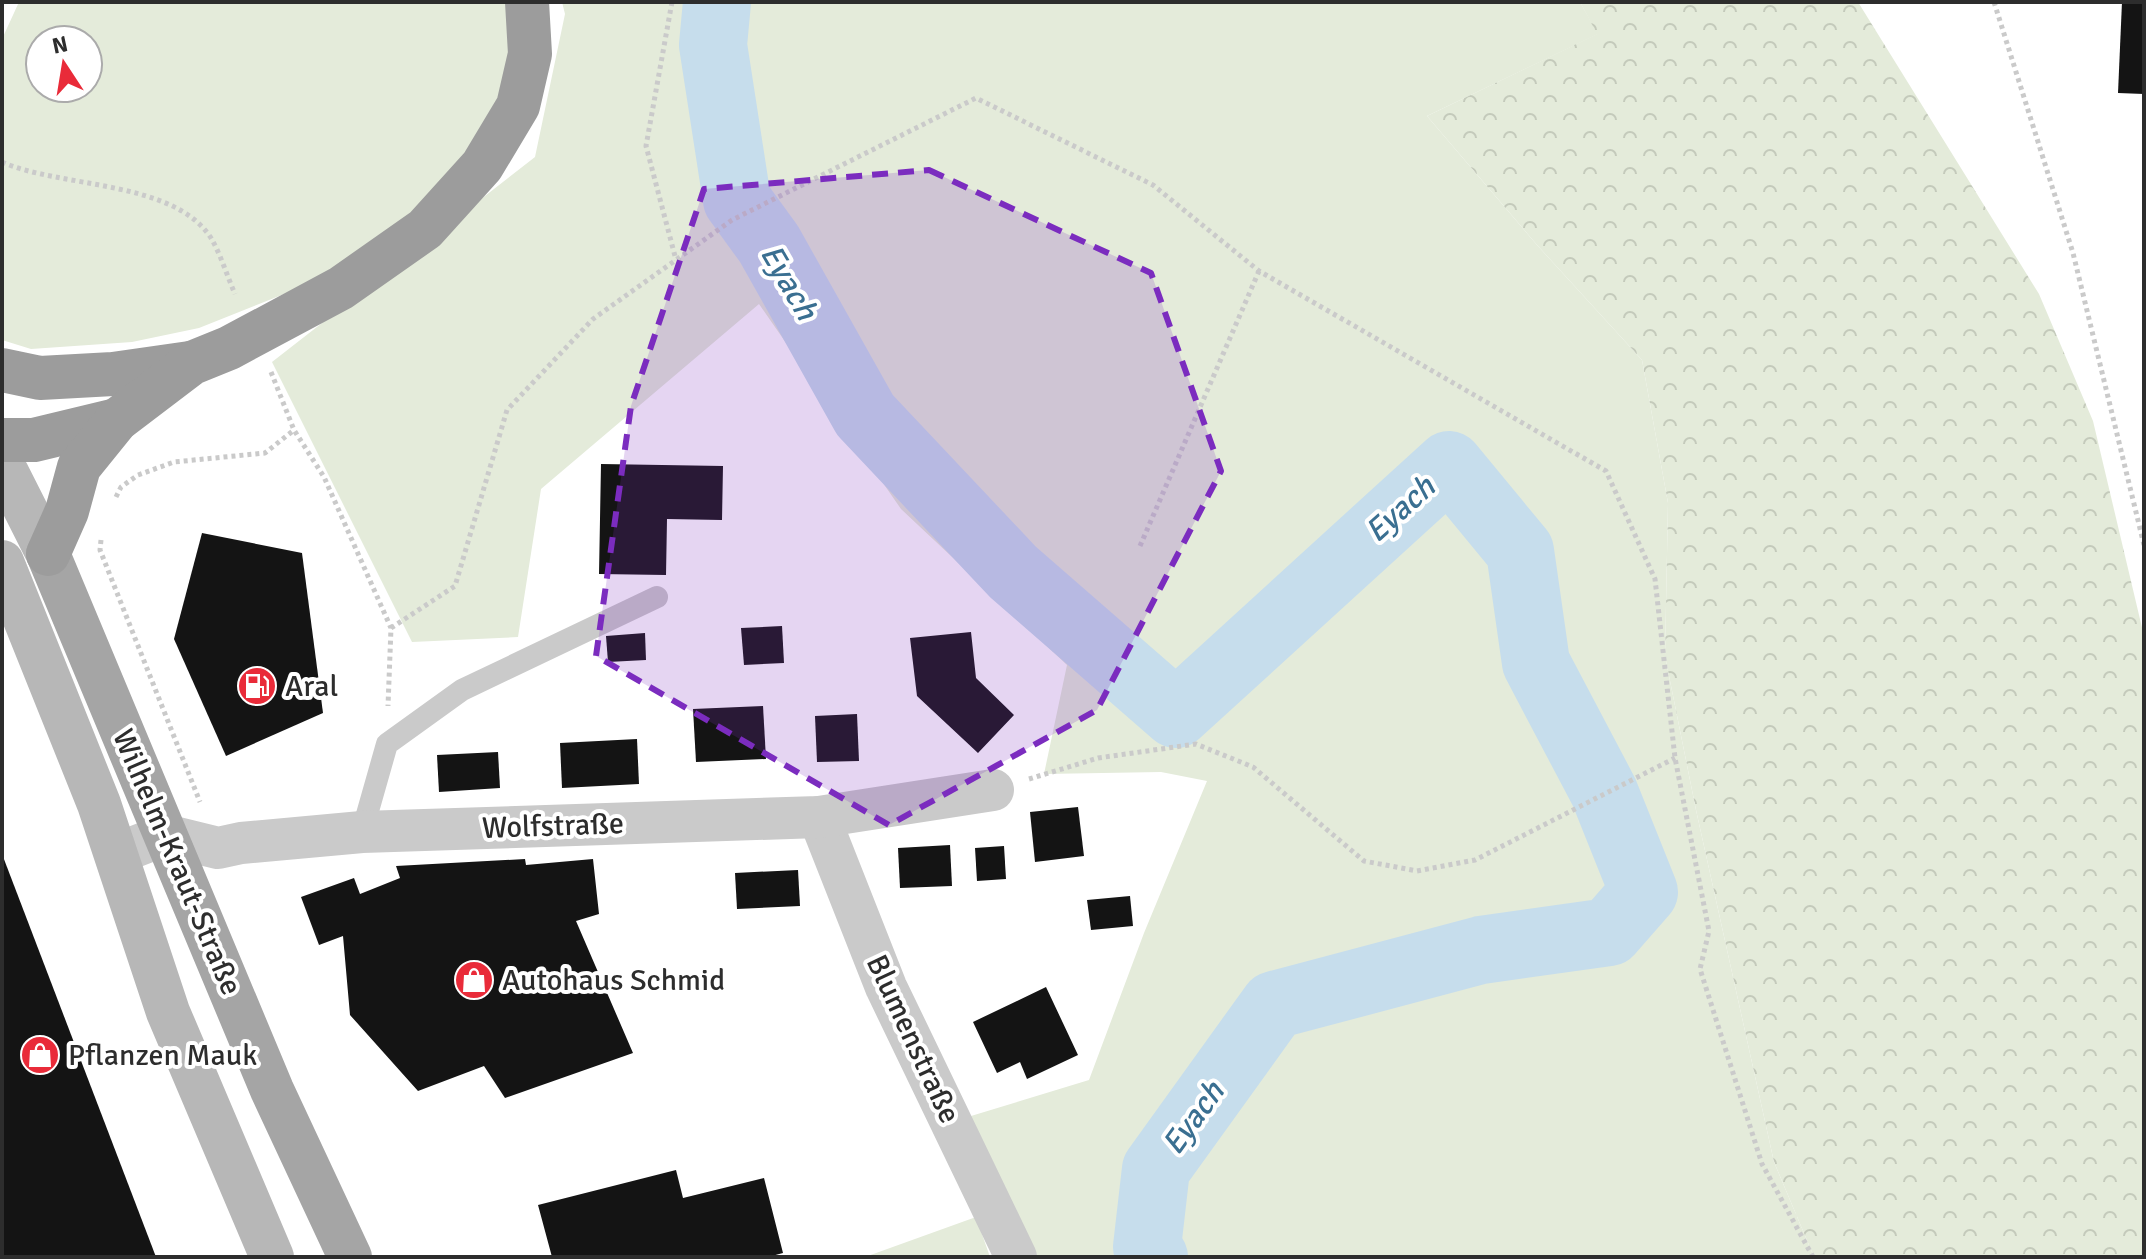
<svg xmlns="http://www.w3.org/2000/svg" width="2146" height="1259" font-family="Signika,sans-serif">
  <defs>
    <pattern id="forest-crowns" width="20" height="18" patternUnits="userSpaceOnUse" patternTransform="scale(2)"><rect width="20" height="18" fill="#e4ebda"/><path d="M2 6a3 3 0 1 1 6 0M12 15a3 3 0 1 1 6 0" fill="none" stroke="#c4cabb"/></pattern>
  </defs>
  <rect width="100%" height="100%" fill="#fff"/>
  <g fill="#e4ebda" fill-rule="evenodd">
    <path d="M19 2H510L513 53 499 101 466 156 412 219 332 275 199 328 132 342 31 349 2 340V39ZM40 40H88V88H40Z"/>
    <path d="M562 2H1580L1598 34 1427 116 1537 245 1642 360 1668 503 1665 656 1696 810 1774 1162 1814 1257H1014L971 1116 1089 1080 1144 933 1207 781 1161 772 1044 774 1067 665 901 509 759 304 541 489 518 637 412 642 272 362 535 157 565 14Z"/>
    <path d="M976 1217 990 1257H865Z"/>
  </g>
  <path fill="url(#forest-crowns)" d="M1580 2H1858L2039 294 2093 421 2144 636V1257H1814L1774 1162 1696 810 1665 656 1668 503 1642 360 1537 245 1427 116 1597 34Z"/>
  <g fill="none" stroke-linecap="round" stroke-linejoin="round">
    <path stroke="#c6ddec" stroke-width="68" d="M717 2 713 45 737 200 769 244 865 415 1013 572 1176 714 1449 465 1520 551 1536 663 1604 792 1644 892 1609 932 1481 950 1274 1005 1156 1169 1147 1247 1154 1257"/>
  </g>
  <g fill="#141414">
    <path d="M2122 2H2144V94L2118 93Z"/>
    <path d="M601 464 723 466 722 520 667 519 666 575 599 574Z"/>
    <path d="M202 533 302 553 323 713 226 756 174 639Z"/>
    <path d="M782 626 784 663 744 665 741 628Z"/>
    <path d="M971 632 976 678 1014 715 978 753 917 696 910 638Z"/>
    <path d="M645 633 646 660 608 662 606 636Z"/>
    <path d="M763 706 766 759 696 762 693 709Z"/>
    <path d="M857 714 859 761 817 762 815 716Z"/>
    <path d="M637 739 639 784 562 788 560 743Z"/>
    <path d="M498 752 500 788 439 792 437 755Z"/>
    <path d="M1078 807 1084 856 1035 862 1030 812Z"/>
    <path d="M950 845 952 886 900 888 898 848Z"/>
    <path d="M1004 846 1006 879 977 881 975 848Z"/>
    <path d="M2 854 156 1257H2Z"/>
    <path d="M525 859 526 865 593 859 599 914 576 921 633 1053 505 1098 484 1066 418 1091 350 1015 343 936 319 945 301 897 354 878 360 894 400 878 396 866Z"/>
    <path d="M798 870 800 906 737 909 735 873Z"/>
    <path d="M1130 896 1133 926 1091 930 1087 900Z"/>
    <path d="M1046 987 1078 1055 1027 1079 1020 1062 997 1073 973 1022Z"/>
    <path d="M676 1170 683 1198 764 1178 783 1253 768 1257H552L538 1205Z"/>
  </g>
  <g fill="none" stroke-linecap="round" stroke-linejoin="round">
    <g stroke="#cacaca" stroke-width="5" stroke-dasharray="4 4" stroke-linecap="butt">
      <path d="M672 2 646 146 676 260"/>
      <path d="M1994 2 2073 253 2144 545"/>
      <path d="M2 162C60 188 174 180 211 238 221 255 227 276 235 294"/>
      <path d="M271 372 294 430 324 477 391 628 388 706"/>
      <path d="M116 497 121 487 138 475 174 462 265 453 294 430"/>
      <path d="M101 540 100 550 200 802"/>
      <path d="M1140 546 1259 271"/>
      <path d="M391 628 455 586 507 410 593 319 732 220 976 98 1153 185 1259 271 1606 471 1655 579 1675 758 1709 931 1700 969 1762 1164 1813 1257"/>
      <path d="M1029 779 1098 758 1196 744 1253 767 1364 861 1417 871 1475 860 1675 758"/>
    </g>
    <path stroke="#cacaca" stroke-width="22" d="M362 832 387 744 462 690 657 597"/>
    <g stroke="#cacaca" stroke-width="42">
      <path d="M819 817 886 987 1016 1257"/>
      <path d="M116 854 165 835 218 848 241 843 362 832 819 817 993 790"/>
    </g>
    <g stroke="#b7b7b7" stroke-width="44">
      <path d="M2 468 7 473 48 554"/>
      <path d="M2 562 99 804 168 1012 272 1257"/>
    </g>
    <path stroke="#a5a5a5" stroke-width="44" d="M48 554 272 1090 350 1257"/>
    <g stroke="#9c9c9c" stroke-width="44">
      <path d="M2 370 40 378 113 374 190 363"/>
      <path d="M2 440H34L117 420"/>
      <path d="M48 554 67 511 79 467 117 420 192 363 229 348 341 288 425 229 482 166 518 106 530 54 527 2"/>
    </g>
  </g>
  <path fill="#7b2cbf" fill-opacity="0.2" stroke="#7b2cbf" stroke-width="6" stroke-dasharray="16 10" stroke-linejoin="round" d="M929 170 1151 273 1221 471 1097 710 889 825 596 656 631 406 704 189Z"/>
  <defs>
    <symbol id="fuel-disc" viewBox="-11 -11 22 22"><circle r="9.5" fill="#e92b39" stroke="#fff"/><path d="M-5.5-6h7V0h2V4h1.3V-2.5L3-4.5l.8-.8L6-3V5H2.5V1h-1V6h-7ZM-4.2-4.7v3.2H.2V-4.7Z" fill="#fff"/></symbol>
    <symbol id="shop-disc" viewBox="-11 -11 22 22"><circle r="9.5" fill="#e92b39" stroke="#fff"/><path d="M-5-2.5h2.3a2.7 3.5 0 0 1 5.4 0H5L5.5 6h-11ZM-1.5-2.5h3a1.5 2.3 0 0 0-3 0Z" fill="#fff"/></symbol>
  </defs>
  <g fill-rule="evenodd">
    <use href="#fuel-disc" x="235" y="664" width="44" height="44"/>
    <use href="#shop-disc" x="452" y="958" width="44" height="44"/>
    <use href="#shop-disc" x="18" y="1033" width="44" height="44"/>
  </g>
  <g text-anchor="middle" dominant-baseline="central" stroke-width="8" stroke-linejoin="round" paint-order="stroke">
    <g font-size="30" fill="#2d2d2d" stroke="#fff" text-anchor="start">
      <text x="285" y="686">Aral</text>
      <text x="502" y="980">Autohaus Schmid</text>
      <text x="68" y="1055">Pflanzen Mauk</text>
    </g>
    <g font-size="30" fill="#2d2d2d" stroke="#fff">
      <text transform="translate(553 826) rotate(-2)">Wolfstraße</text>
      <text transform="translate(177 862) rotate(67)">Wilhelm-Kraut-Straße</text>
      <text transform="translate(913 1039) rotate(65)">Blumenstraße</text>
    </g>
    <g font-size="32" font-style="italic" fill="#3a6f91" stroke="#fff">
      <text transform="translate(789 282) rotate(60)">Eyach</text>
      <text transform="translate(1400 509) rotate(-42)">Eyach</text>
      <text transform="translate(1193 1118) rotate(-54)">Eyach</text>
    </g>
  </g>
  <rect width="2146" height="1259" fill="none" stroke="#2d2d2d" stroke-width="8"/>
  <g transform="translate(64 64) rotate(348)"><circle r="38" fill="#ffffff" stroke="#ababab" stroke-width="2"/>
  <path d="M0-6L14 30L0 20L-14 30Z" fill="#e92b39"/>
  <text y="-12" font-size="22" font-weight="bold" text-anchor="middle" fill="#2d2d2d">N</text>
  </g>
</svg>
